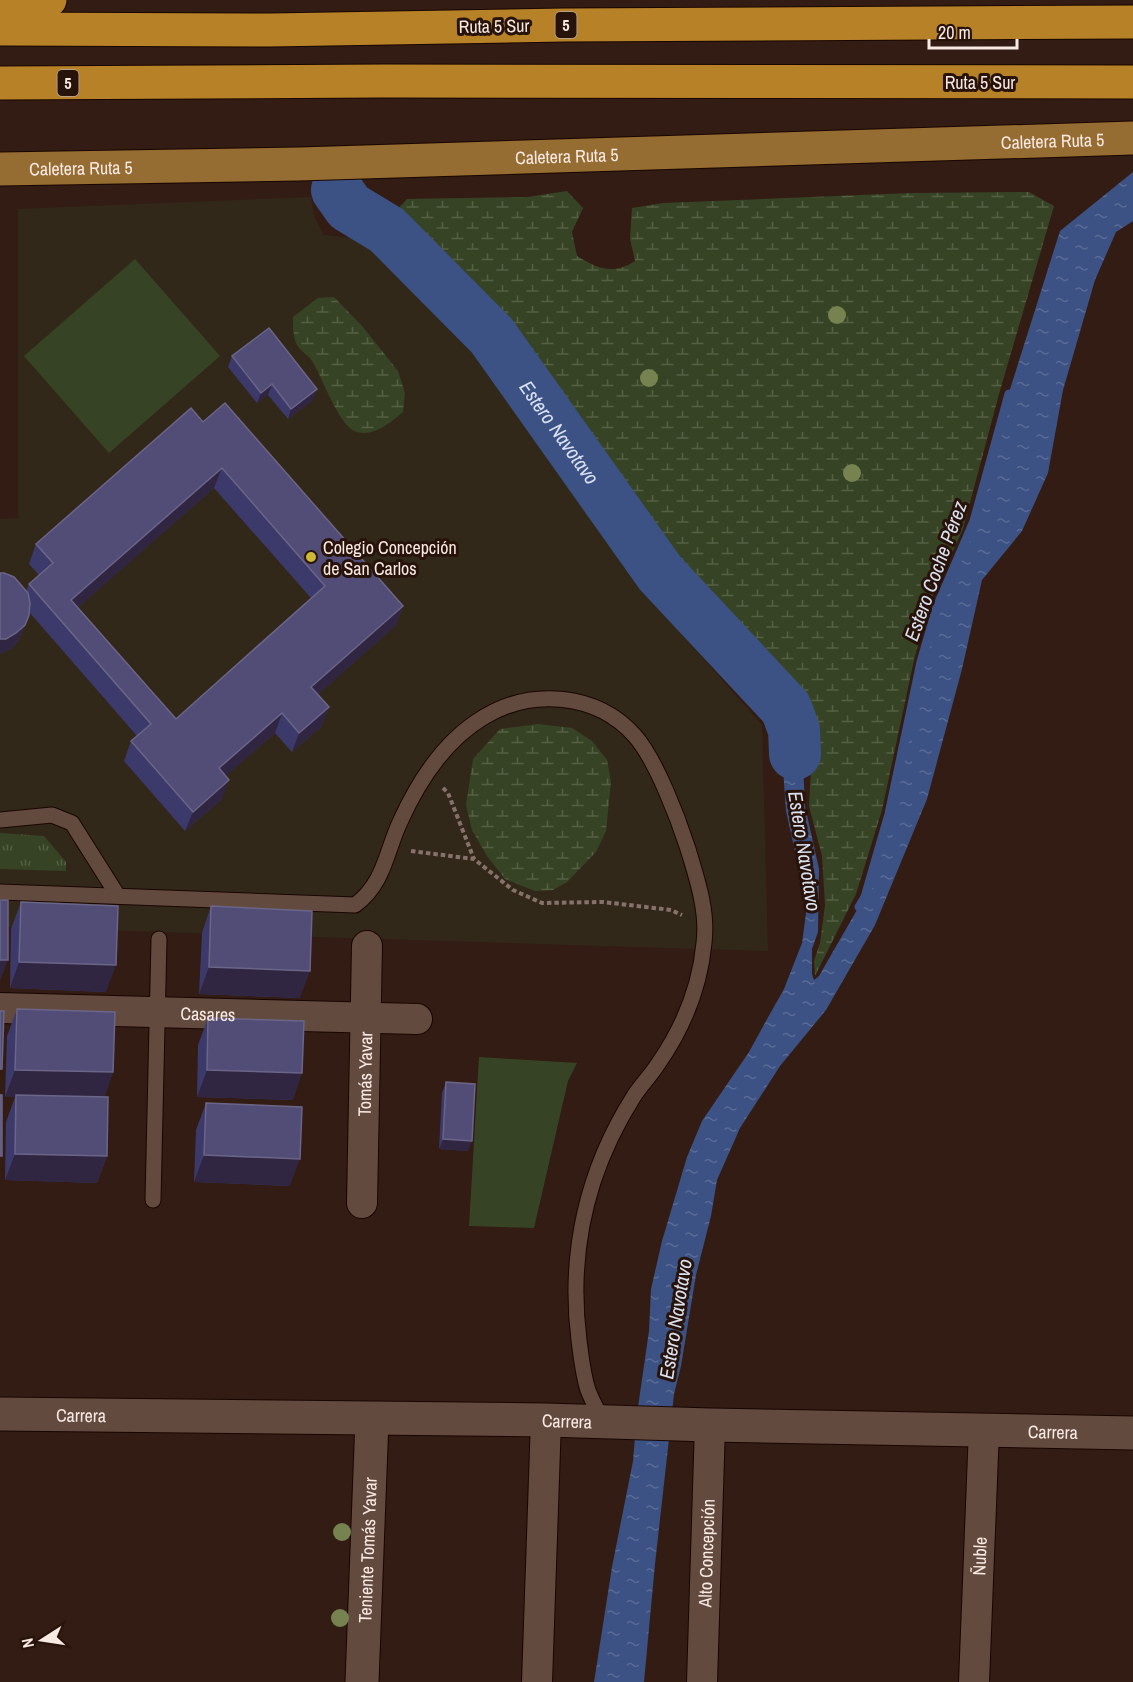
<svg xmlns="http://www.w3.org/2000/svg" width="1133" height="1682" font-family="'Archivo Narrow',sans-serif">
  <defs>
    <pattern id="grass-tufts" width="24" height="20" patternUnits="userSpaceOnUse" patternTransform="scale(1.5)"><rect width="24" height="20" fill="#364425"/><path d="M3 7l-1-3M5 7V3M7 7l1-3M15 17l-1-3M17 17v-4M19 17l1-3" fill="none" stroke="#545f44"/></pattern>
    <pattern id="wetland-marsh" width="20" height="14" patternUnits="userSpaceOnUse" patternTransform="scale(1.5)"><rect width="20" height="14" fill="#364425"/><path d="M1 5h8M5 5V1M11 12h8M15 12V8" fill="none" stroke="#545f44"/></pattern>
    <pattern id="water-ripples" width="26" height="14" patternUnits="userSpaceOnUse" patternTransform="scale(1.5)"><rect width="26" height="14" fill="#3c5285"/><path d="M2 4q2-2 4 0t4 0M15 11q2-2 4 0t4 0" fill="none" stroke="#596b96"/></pattern>
  </defs>
  <rect width="100%" height="100%" fill="#331c13"/>
  <path fill="#322819" d="M311 197 314 216 324 235 364 239 481 353 648 596 762 725 768 951 0 927V519L18 518V209Z"/>
  <path fill="url(#grass-tufts)" d="M0 833 44 836 66 862V871L0 869Z"/>
  <g fill="url(#wetland-marsh)">
    <path d="M567 191 583 208 572 232 577 256C598 269 613 275 635 261L630 239 632 208 663 203 910 193 1029 192 1054 206 999 394 963 529 929 603 914 660 882 810 856 894 815 976 814 961 820 943 825 905 822 856 809 806 812 751 811 716 795 687 672 555 508 320 396 211 407 199 527 197Z"/>
    <path d="M334 297 362 326 398 371 405 393 403 412C391 422 374 437 357 432 338 427 322 374 310 358 306 354 300 350 297 345 293 337 293 326 293 317L318 298Z"/>
    <path d="M538 724 572 728 592 741 607 760 611 782 606 831 596 852 567 882 553 890 535 891 505 879 487 856 472 830 466 805 473 759 500 729Z"/>
  </g>
  <g fill="#364425">
    <path d="M135 259 220 356 109 453 24 356Z"/>
    <path d="M479 1057 577 1063 568 1081 534 1228 469 1226Z"/>
  </g>
  <path fill="url(#water-ripples)" d="M1133 172V221L1116 232 1095 280 1063 390 1048 473 1022 531 982 580 962 669 927 799 875 925 826 1010 780 1066 740 1128 717 1180 711 1216 696 1275 681 1366 674 1394 655 1564 644 1682H594L612 1567 633 1461 637 1414 649 1331 651 1289 662 1241 687 1157 702 1121 749 1052 766 1021 784 989 802 943 807 906 786 811 781 740 771 715 757 700 769 690 787 699 798 723 802 743 805 806 819 869 818 932 812 949V974L814 980 819 976 865 896 889 814 921 661 937 607 974 521 992 462 1006 402 1060 231Z"/>
  <g fill="none" stroke-linecap="round" stroke-linejoin="round">
    <path stroke="#3c5285" stroke-width="9" d="M859 907 865 897 889 814 921 662 937 607 974 521 1009 394"/>
    <path stroke="#3c5285" stroke-width="52" id="s1" d="M337 190 349 207 387 230 492 336 660 573 786 708 794 730 795 754"/>
    <defs>
      <g id="service">
        <path d="M0 820 52 815 72 823 118 896"/>
        <path d="M0 892 355 905C384 884 386 852 400 822 418 782 445 740 484 717 532 688 597 693 635 736 656 760 678 818 688 849 697 879 708 911 704 943 700 986 683 1028 658 1064 651 1075 641 1085 634 1096 587 1170 568 1253 579 1340 581 1356 583 1375 588 1390 592 1401 598 1411 603 1421"/>
        <path d="M153 1200 159 939"/>
      </g>
      <g id="minor">
        <path id="s2" d="M0 1008 417 1019"/>
        <path id="s3" d="M362 1203 367 946"/>
        <path d="M537 1682 546 1420"/>
        <path id="s4" d="M702 1682 710 1425"/>
        <path id="s5" d="M974 1682 984 1429"/>
      </g>
      <g id="tertiary">
        <path id="s6" d="M0 1414 546 1420 710 1425 1133 1433"/>
        <path id="s7" d="M362 1682 372 1419"/>
      </g>
      <g id="primary">
        <path id="s8" d="M0 169 299 164 1133 138"/>
      </g>
      <g id="motorway">
        <path d="M0 9 50 0"/>
        <path d="M0 29 270 30 564 25 1133 22"/>
        <path d="M0 83 383 81 1133 82"/>
      </g>
    </defs>
    <use href="#service" stroke="#190601" stroke-width="17"/>
    <use href="#minor" stroke="#190601" stroke-width="32"/>
    <use href="#tertiary" stroke="#190601" stroke-width="35"/>
    <use href="#primary" stroke="#190601" stroke-width="35"/>
    <use href="#motorway" stroke="#190601" stroke-width="35"/>
    <g stroke="#86726b" stroke-width="4" stroke-dasharray="4.5 3" stroke-linecap="butt">
      <path d="M443 788 448 793 474 859"/>
      <path d="M411 851 474 859 513 890 542 903 603 902 671 910 682 915"/>
    </g>
    <use href="#service" stroke="#634a3f" stroke-width="15"/>
    <use href="#minor" stroke="#634a3f" stroke-width="30"/>
    <use href="#tertiary" stroke="#634a3f" stroke-width="33"/>
    <use href="#primary" stroke="#956c31" stroke-width="33"/>
    <use href="#motorway" stroke="#b78227" stroke-width="33"/>
  </g>
  <g fill="#768250">
    <circle cx="837" cy="315" r="9"/>
    <circle cx="649" cy="378" r="9"/>
    <circle cx="852" cy="473" r="9"/>
    <circle cx="342" cy="1532" r="9"/>
    <circle cx="340" cy="1618" r="9"/>
  </g>
  <g fill="#3c3a6a" fill-rule="evenodd">
    <path d="M232 356 313 400 288 419 268 395 257 403 228 367Z"/>
    <path d="M203 422 403 606 396 625 317 695 329 707 321 727 292 752 275 733 225 776 222 799 185 831 124 761 131 741 137 736 30 613 19 640 11 649 0 654V573L26 591 29 584 39 575 29 564 36 544ZM214 488 311 598 176 719 78 607Z"/>
    <path d="M21 902 106 992 10 988 11 929Z"/>
    <path d="M211 906 300 998 199 994 202 933Z"/>
    <path d="M17 1009 113 1072 104 1097 107 1156 97 1183 5 1180 6 1122 15 1097H5L7 1036Z"/>
    <path d="M208 1018 293 1100 197 1097 198 1045Z"/>
    <path d="M446 1082 468 1151 439 1149 442 1093Z"/>
    <path d="M206 1103 290 1186 194 1182 196 1130Z"/>
  </g>
  <g fill="#302642">
    <path d="M272 384 268 395 257 403 261 393Z"/>
    <path d="M317 389 313 400 288 419 291 409Z"/>
    <path d="M222 468 214 488 64 620 71 600Z"/>
    <path d="M403 606 396 625 304 707 311 687Z"/>
    <path d="M29 615 19 640 11 649 0 654V639Z"/>
    <path d="M329 707 321 727 292 752 299 733Z"/>
    <path d="M282 713 275 733 212 788 219 768Z"/>
    <path d="M229 780 222 799 185 831 193 812Z"/>
    <path d="M0 960H8L0 981Z"/>
    <path d="M19 962 116 965 106 992 10 988Z"/>
    <path d="M209 967 310 971 300 998 199 994Z"/>
    <path d="M15 1070 113 1072 104 1099 5 1097Z"/>
    <path d="M207 1070 302 1073 293 1100 197 1097Z"/>
    <path d="M443 1139 472 1141 468 1151 439 1149Z"/>
    <path d="M15 1154 107 1156 97 1183 5 1180Z"/>
    <path d="M204 1155 300 1159 290 1186 194 1182Z"/>
  </g>
  <g fill="#514d77" stroke="#6b6588" stroke-width="1.5" fill-rule="evenodd">
    <path d="M269 328 317 389 291 409 272 384 261 393 232 356Z"/>
    <path d="M225 403 403 606 311 687 329 707 299 733 282 713 219 768 229 780 193 812 131 741 151 724 29 584 53 563 36 544 191 408 203 422ZM222 468 325 586 176 719 71 600Z"/>
    <path d="M0 573H4L14 577 28 593 30 603 29 615 25 625 16 633 6 639H0Z"/>
    <rect x="0" y="900" width="8" height="60"/>
    <path d="M21 902 118 906 116 965 19 962Z"/>
    <path d="M211 906 312 911 310 971 209 967Z"/>
    <path d="M17 1009 115 1012 113 1072 15 1070Z"/>
    <path d="M0 1011H4L2 1069H0Z"/>
    <path d="M208 1018 304 1021 302 1073 207 1070Z"/>
    <path d="M446 1082 475 1084 472 1141 443 1139Z"/>
    <rect x="0" y="1095" width="2" height="61"/>
    <path d="M16 1095 108 1097 107 1156 15 1154Z"/>
    <path d="M206 1103 302 1107 300 1159 204 1155Z"/>
  </g>
  <circle fill="#cdb938" stroke="#28130a" stroke-width="2" cx="311" cy="557" r="6"/>
  <g text-anchor="middle" dominant-baseline="central" stroke-width="6" stroke-linejoin="round" paint-order="stroke">
    <g fill="#28130a" stroke="#baa9a2" stroke-width="1.5">
      <rect x="555.5" y="12" width="21" height="26" rx="4.5"/>
      <rect x="57.5" y="70" width="21" height="26" rx="4.5"/>
    </g>
    <g font-size="16" font-weight="bold" fill="#f9e9e3">
      <text x="566" y="25">5</text>
      <text x="68" y="83">5</text>
    </g>
    <g font-size="18" fill="#f9e9e3" stroke="#28130a">
      <text transform="translate(494 26) rotate(-1)">Ruta 5 Sur</text>
      <text x="980" y="82">Ruta 5 Sur</text>
      <text stroke="none"><textPath href="#s8" startOffset="1053">Caletera Ruta 5</textPath></text>
      <text stroke="none"><textPath href="#s8" startOffset="567">Caletera Ruta 5</textPath></text>
      <text stroke="none"><textPath href="#s8" startOffset="81">Caletera Ruta 5</textPath></text>
      <text stroke="none"><textPath href="#s2" startOffset="208">Casares</textPath></text>
      <text stroke="none"><textPath href="#s3" startOffset="129">Tomás Yavar</textPath></text>
      <text stroke="none"><textPath href="#s6" startOffset="81">Carrera</textPath></text>
      <text stroke="none"><textPath href="#s6" startOffset="567">Carrera</textPath></text>
      <text stroke="none"><textPath href="#s6" startOffset="1053">Carrera</textPath></text>
      <text stroke="none"><textPath href="#s7" startOffset="132">Teniente Tomás Yavar</textPath></text>
      <text stroke="none"><textPath href="#s4" startOffset="129">Alto Concepción</textPath></text>
      <text stroke="none"><textPath href="#s5" startOffset="126">Ñuble</textPath></text>
    </g>
    <g font-size="18" fill="#f9e9e3" stroke="#28130a" text-anchor="start">
      <text x="323" y="547">Colegio Concepción<tspan x="323" dy="21">de San Carlos</tspan></text>
    </g>
    <g font-size="20" font-style="italic" fill="#dae2f2" stroke="#28130a">
      <text stroke="none"><textPath href="#s1" startOffset="332">Estero Navotavo</textPath></text>
      <text transform="translate(935 571) rotate(-70)">Estero Coche Pérez</text>
      <text transform="translate(805 851) rotate(81)">Estero Navotavo</text>
      <text transform="translate(675 1319) rotate(-81)">Estero Navotavo</text>
    </g>
  </g>
  <g transform="translate(42 1640) rotate(258)" stroke="#28130a" stroke-width="4.5" paint-order="stroke">
  <path d="M0-4.5L10 22L0 15L-10 22Z" fill="#f9e9e3"/>
  <text y="-9" font-size="16" font-weight="bold" text-anchor="middle" fill="#f9e9e3">N</text>
  </g>
  <path d="M929 39v9h88v-9" fill="none" stroke="#f9e9e3" stroke-width="3"/>
  <text x="938" y="39" font-size="18" fill="#f9e9e3" stroke="#28130a" stroke-width="4.5" paint-order="stroke">20 m</text>
</svg>
